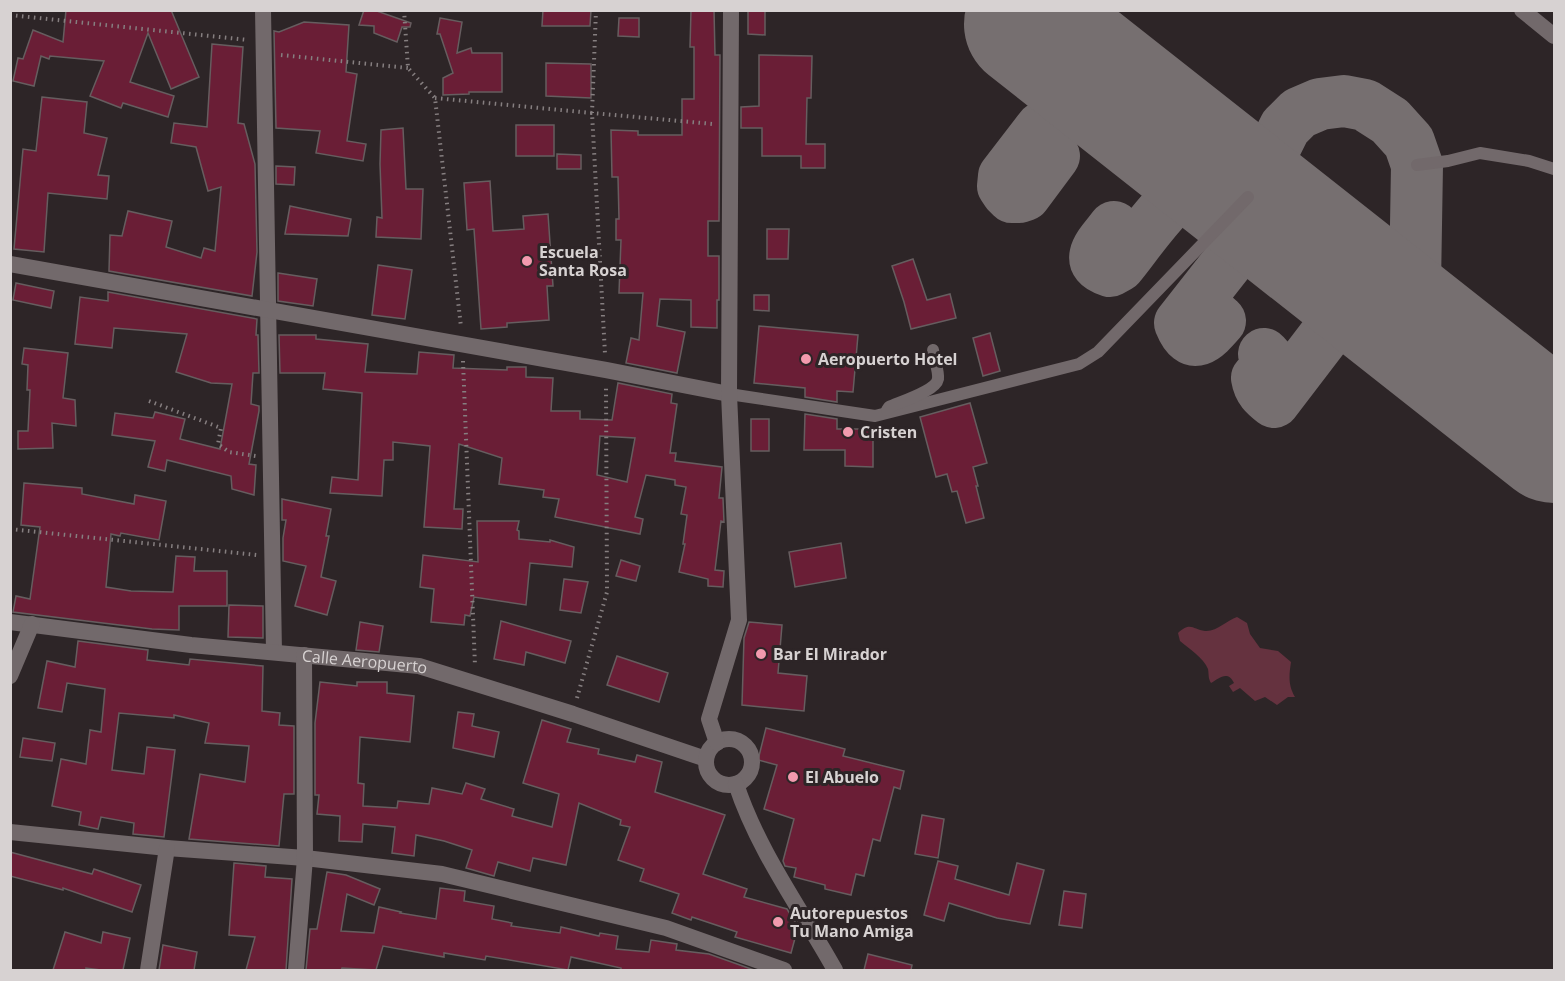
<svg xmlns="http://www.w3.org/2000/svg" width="1565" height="981" font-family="'Open Sans',sans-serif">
  <rect width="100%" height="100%" fill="#2d2527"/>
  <path fill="#65323f" d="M1237 617 1247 623 1250 634 1260 648 1278 651 1291 662C1289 676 1288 685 1295 697H1288L1277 705 1265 697 1255 701 1240 688 1233 692 1229 686 1234 683C1228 670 1219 678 1211 683 1208 678 1209 675 1208 669 1204 658 1188 648 1180 641L1178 633C1191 621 1193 630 1205 631 1217 632 1227 620 1237 617Z"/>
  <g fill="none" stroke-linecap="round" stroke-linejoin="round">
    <g stroke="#766f70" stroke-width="52">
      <path d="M1044 148 1054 156 1025 195 1019 197H1012L1007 192 1003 186 1004 176 1041 128 1057 117 1085 108 1106 106 1126 111 1165 132"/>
      <path d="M1114 227C1103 242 1080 262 1110 271L1119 266C1137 245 1173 188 1200 184 1212 181 1225 185 1237 188"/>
      <path d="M1308 244 1277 209 1269 189V171L1274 149 1285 127 1299 113 1320 104 1344 101 1365 105 1390 121 1409 142 1417 165 1415 285 1416 305 1428 338"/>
      <path d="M1211 313 1220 321C1206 337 1192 353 1180 323L1246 239C1262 232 1275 230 1292 231"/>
      <path d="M1264 354 1271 362 1257 378C1259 390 1265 395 1274 402L1342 313C1365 300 1374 302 1396 313"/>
    </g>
    <path stroke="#766f70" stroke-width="130" d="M1029 24 1554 438"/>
  </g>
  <g fill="#6a1e36" stroke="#665d5f" stroke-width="1.5" fill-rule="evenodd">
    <path d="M66 10H171L199 77 171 89 148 33 130 82 174 96 168 117 123 103 121 108 90 96 104 61 50 56 49 59 41 56 34 86 13 81 18 58 23 59 33 30 63 42Z"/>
    <path d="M364 10H374L411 23 410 27H402L397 42 374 33V26L359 25Z"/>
    <path d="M543 10H591L590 26H542Z"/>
    <path d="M691 10H714L715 55H720L719 221H708V256H719V300H717V328L691 327V300L660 299 657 326 685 332 677 373 626 363 631 338 639 340 643 293H619L621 240H616V219H619L618 177H612L611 130 638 131V135H682V99H694V47H690Z"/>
    <path d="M748 10H765V35L748 34Z"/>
    <path d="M440 18 462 22 457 53 471 48 472 53H502V92H469V94L443 95V78L453 73 440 34H437Z"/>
    <path d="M619 18H639V37L618 36Z"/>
    <path d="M304 22 349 25 346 72 357 74 347 141 366 144 363 161 316 153 320 131 276 128 274 31 279 32Z"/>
    <path d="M212 44 243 47 238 123 244 124 255 164 257 252 252 296 109 271 110 235 122 236 128 211 172 221 166 247 201 258 204 248 215 251 221 187 208 191 196 147 171 143 174 123 207 127Z"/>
    <path d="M759 55 812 56 811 98H807L806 144H825V168H801V156H762V128H741V107L759 106Z"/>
    <path d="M546 63 591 64V98L546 96Z"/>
    <path d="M42 97 87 102 84 133 107 138 98 175 109 176 107 199 48 193 44 252 14 249 23 149 36 151Z"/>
    <rect x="516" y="125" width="38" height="31"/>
    <path d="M403 128 406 189H423L421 239 376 237 377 217 382 218 380 164 381 130Z"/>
    <path d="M557 154 581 155V169H557Z"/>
    <path d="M276 166 295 167 294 185 276 184Z"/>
    <path d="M490 181 493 231 524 229 523 216 548 214 553 286H547L549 320 507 323V327L481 329 474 229 467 230 464 183Z"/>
    <path d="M290 206 351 219 348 236 285 234Z"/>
    <path d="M767 229H789L788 259H767Z"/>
    <path d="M913 259 927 300 950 294 956 318 911 329 904 302 892 266Z"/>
    <path d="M378 265 412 270 405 319 372 315Z"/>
    <path d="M278 273 317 279 313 306 278 301Z"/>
    <path d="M16 283 54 291 51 308 13 300Z"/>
    <path d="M108 292 257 319 256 335H258L259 373H253L251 404 259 406V411L249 464 256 465 254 495 232 489 231 476 167 460 165 471 148 467 155 441 112 435 115 413 153 418 155 412 185 419 180 439 220 449 232 384 211 383 176 372 187 334 114 328 112 348 75 344 80 297 108 301Z"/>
    <path d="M754 295H769V311L754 310Z"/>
    <path d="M759 326 858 335 853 392 837 391V402L805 397V388L754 383Z"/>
    <path d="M990 333 1000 371 983 376 973 338Z"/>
    <path d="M279 335H316V339L368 344 365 372 417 374 419 352 454 355 453 368 507 370V367H526V377L553 378 551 411H580V419L612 420 618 383 672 394 671 403 677 404 670 453H676L675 461 722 467 719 498H723L724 522 721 521 715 570 724 571 723 587 708 586V579L679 572 685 544H683L687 515 681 514 686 487 675 485V480L646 475 635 517 643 519 640 534 555 517 559 499 543 497 544 490 499 484 502 458 459 444 454 509H463L462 529 424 527 430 446 393 442V460H384L382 496 330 493 332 477 358 480 362 393 323 389 325 373H280ZM600 436 635 438 627 482 597 475Z"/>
    <path d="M24 348 68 353 63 398 75 400 76 426 52 423 53 448 18 449V431H28L30 390H27L28 365 22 364Z"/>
    <path d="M970 403 987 463 973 467 978 486H976L984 518 966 523 957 491 952 492 947 474 936 477 920 417Z"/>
    <path d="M805 414 837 419V429H873V467L845 466V450H804Z"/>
    <rect x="751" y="419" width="18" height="32"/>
    <path d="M24 483 82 488V494L134 504 135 495 166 501 159 540 121 533 120 536 111 534 106 587 131 591 173 592 176 556 195 557 194 571H227V606H179V630L152 629 13 612 16 596 30 599 40 527 21 525Z"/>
    <path d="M282 499 331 509 326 536H329L321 577 336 581 327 615 295 606 306 566 283 561V538L286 520H282Z"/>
    <path d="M477 521H519L517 530 519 531V539L550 542V540L574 547 572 567 530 563 526 605 474 597 470 616 465 615 464 625 431 622 434 589 420 587 423 555 478 562Z"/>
    <path d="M841 543 846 578 795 587 789 552Z"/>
    <path d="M621 560 640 566 636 581 616 576Z"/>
    <path d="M564 579 588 582 581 613 560 610Z"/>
    <path d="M229 605 263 606V638L228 637Z"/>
    <path d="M501 621 571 641 565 663 526 652 524 665 494 659Z"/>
    <path d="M360 622 383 626 379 652 356 650Z"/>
    <path d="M749 622 782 625 778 673 807 676 804 711 742 705 744 638Z"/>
    <path d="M78 641 148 650 147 660 189 665 190 659 263 666 262 711 280 713 279 725 294 726V794H284L279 846 189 839 200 774 245 782 249 746 205 743 209 723 174 715V718L119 713 112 770 144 774 147 747 175 750 164 837 133 834 134 823 101 817 98 829 79 825 81 812 52 806 61 759 86 764 90 730 101 732 105 689 67 683 62 712 38 708 47 661 75 667Z"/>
    <path d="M617 656 668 673 659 702 607 685Z"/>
    <path d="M320 682 357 686V682H387V693L414 696 410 742 360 737 358 783 364 784 363 806 397 808 398 801 429 804 432 788 462 794 466 783 485 789 481 799 514 809 512 816 552 827 559 794 523 783 542 720 571 729 567 742 599 749 598 754 635 762 637 755 662 762 655 792 725 815 703 874 747 889 744 897 787 909 798 927 791 953 735 937 737 932 692 917 691 920 672 913 679 894 640 881 644 869 618 860 630 827 620 825 621 820 579 803 566 865 533 858 530 871 498 862 494 876 466 868 472 850 444 841 416 835 414 856 392 853 395 827 363 824 362 842 339 841 340 816 317 814 319 795H315V723Z"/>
    <path d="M458 712 474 714 472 726 499 732 494 757 453 748Z"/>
    <path d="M766 728 845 749 843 756 904 771 900 789 894 787 880 841 873 839 864 876 856 874 851 895 825 889V885L794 877 796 868 785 866 783 861 794 819 764 809 777 765 758 760Z"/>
    <path d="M23 738 55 743 52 761 20 757Z"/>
    <path d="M922 815 944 819 938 858 915 854Z"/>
    <path d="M10 852 92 874 94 869 141 885 132 912 63 888V890L10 876Z"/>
    <path d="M938 861 958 866 955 879 1009 895 1017 863 1044 870 1030 924 997 918 949 903 944 921 924 915Z"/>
    <path d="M234 863 266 866 265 877 292 879 286 970H246L255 937 229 935Z"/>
    <path d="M327 872 346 875 380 889 374 905 347 894 341 931 374 933 379 907 401 912 400 913 436 919 440 888 465 891 464 901 494 906 492 919 512 923 511 926 560 933 561 927 599 936 600 933 618 936 616 949 649 952 651 940 677 944 676 950 709 954 754 970H621V968L571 957 568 970 486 956 485 960 444 953V957L383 946 376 970 342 968 341 970H306L310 929H317Z"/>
    <path d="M1064 891 1086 894 1082 928 1059 925Z"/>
    <path d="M65 932 101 943 103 932 130 938 123 970H101L86 968V970H53Z"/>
    <path d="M163 945 197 952 194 970H159Z"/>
    <path d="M868 954 912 965 911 970H864Z"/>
  </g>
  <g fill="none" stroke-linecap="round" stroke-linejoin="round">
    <g stroke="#867f80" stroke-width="4" stroke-dasharray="1.5 4.5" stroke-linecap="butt">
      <path d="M404 10 408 68 435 98 461 327"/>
      <path d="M596 10 592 113 713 124"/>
      <path d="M10 15 248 40"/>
      <path d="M281 55 408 68"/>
      <path d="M435 98 592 113 605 354"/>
      <path d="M463 361 475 666"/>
      <path d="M149 401 221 428 218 444 229 452 256 456"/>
      <path d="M10 529 257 555"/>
      <path d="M577 698 607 592 606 386"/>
    </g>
    <g stroke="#72696b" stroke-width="12">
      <path d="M1417 165 1448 161 1480 153 1529 161 1554 169"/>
      <path d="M729 394 875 416 1079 364 1098 352 1248 197"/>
      <path d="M887 410 889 407C900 402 936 391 938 379 939 371 934 359 933 350"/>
    </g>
    <g stroke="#72696b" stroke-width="16">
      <path d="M263 10 274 652"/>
      <path d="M1522 10 1554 36"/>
      <path d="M10 264 606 370 729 394"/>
      <path id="s1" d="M10 622 191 645 419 666 573 714 706 759"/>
      <path d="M10 676 32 624"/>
      <circle cx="729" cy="762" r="23"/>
      <path d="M717 743 709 719 739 620 729 394 731 10"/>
      <path d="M736 784C758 851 801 909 835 970"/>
      <path d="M10 832 167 848 305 858 442 874 666 928 784 970"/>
      <path d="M148 970 167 848"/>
      <path d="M296 970 305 858 304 655"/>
    </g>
  </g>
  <g fill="#f29aae" stroke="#2d2527" stroke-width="2">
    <circle cx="527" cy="261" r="6"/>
    <circle cx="806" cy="359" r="6"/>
    <circle cx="848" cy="432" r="6"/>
    <circle cx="761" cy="654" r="6"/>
    <circle cx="793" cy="777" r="6"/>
    <circle cx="778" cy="922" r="6"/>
  </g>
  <g text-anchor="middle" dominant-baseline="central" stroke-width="6" stroke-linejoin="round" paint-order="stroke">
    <g font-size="16" font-weight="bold" fill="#d7d2d2" stroke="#2d2527" text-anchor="start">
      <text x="539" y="252">Escuela<tspan x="539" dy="18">Santa Rosa</tspan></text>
      <text x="818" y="359">Aeropuerto Hotel</text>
      <text x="860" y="432">Cristen</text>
      <text x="773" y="654">Bar El Mirador</text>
      <text x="805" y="777">El Abuelo</text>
      <text x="790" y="913">Autorepuestos<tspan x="790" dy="18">Tu Mano Amiga</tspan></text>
    </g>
    <g font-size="16" fill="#d7d2d2" stroke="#2d2527">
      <text stroke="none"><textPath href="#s1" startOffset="357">Calle Aeropuerto</textPath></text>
    </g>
  </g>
  <rect width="1565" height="981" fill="none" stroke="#d7d2d2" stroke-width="24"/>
</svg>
